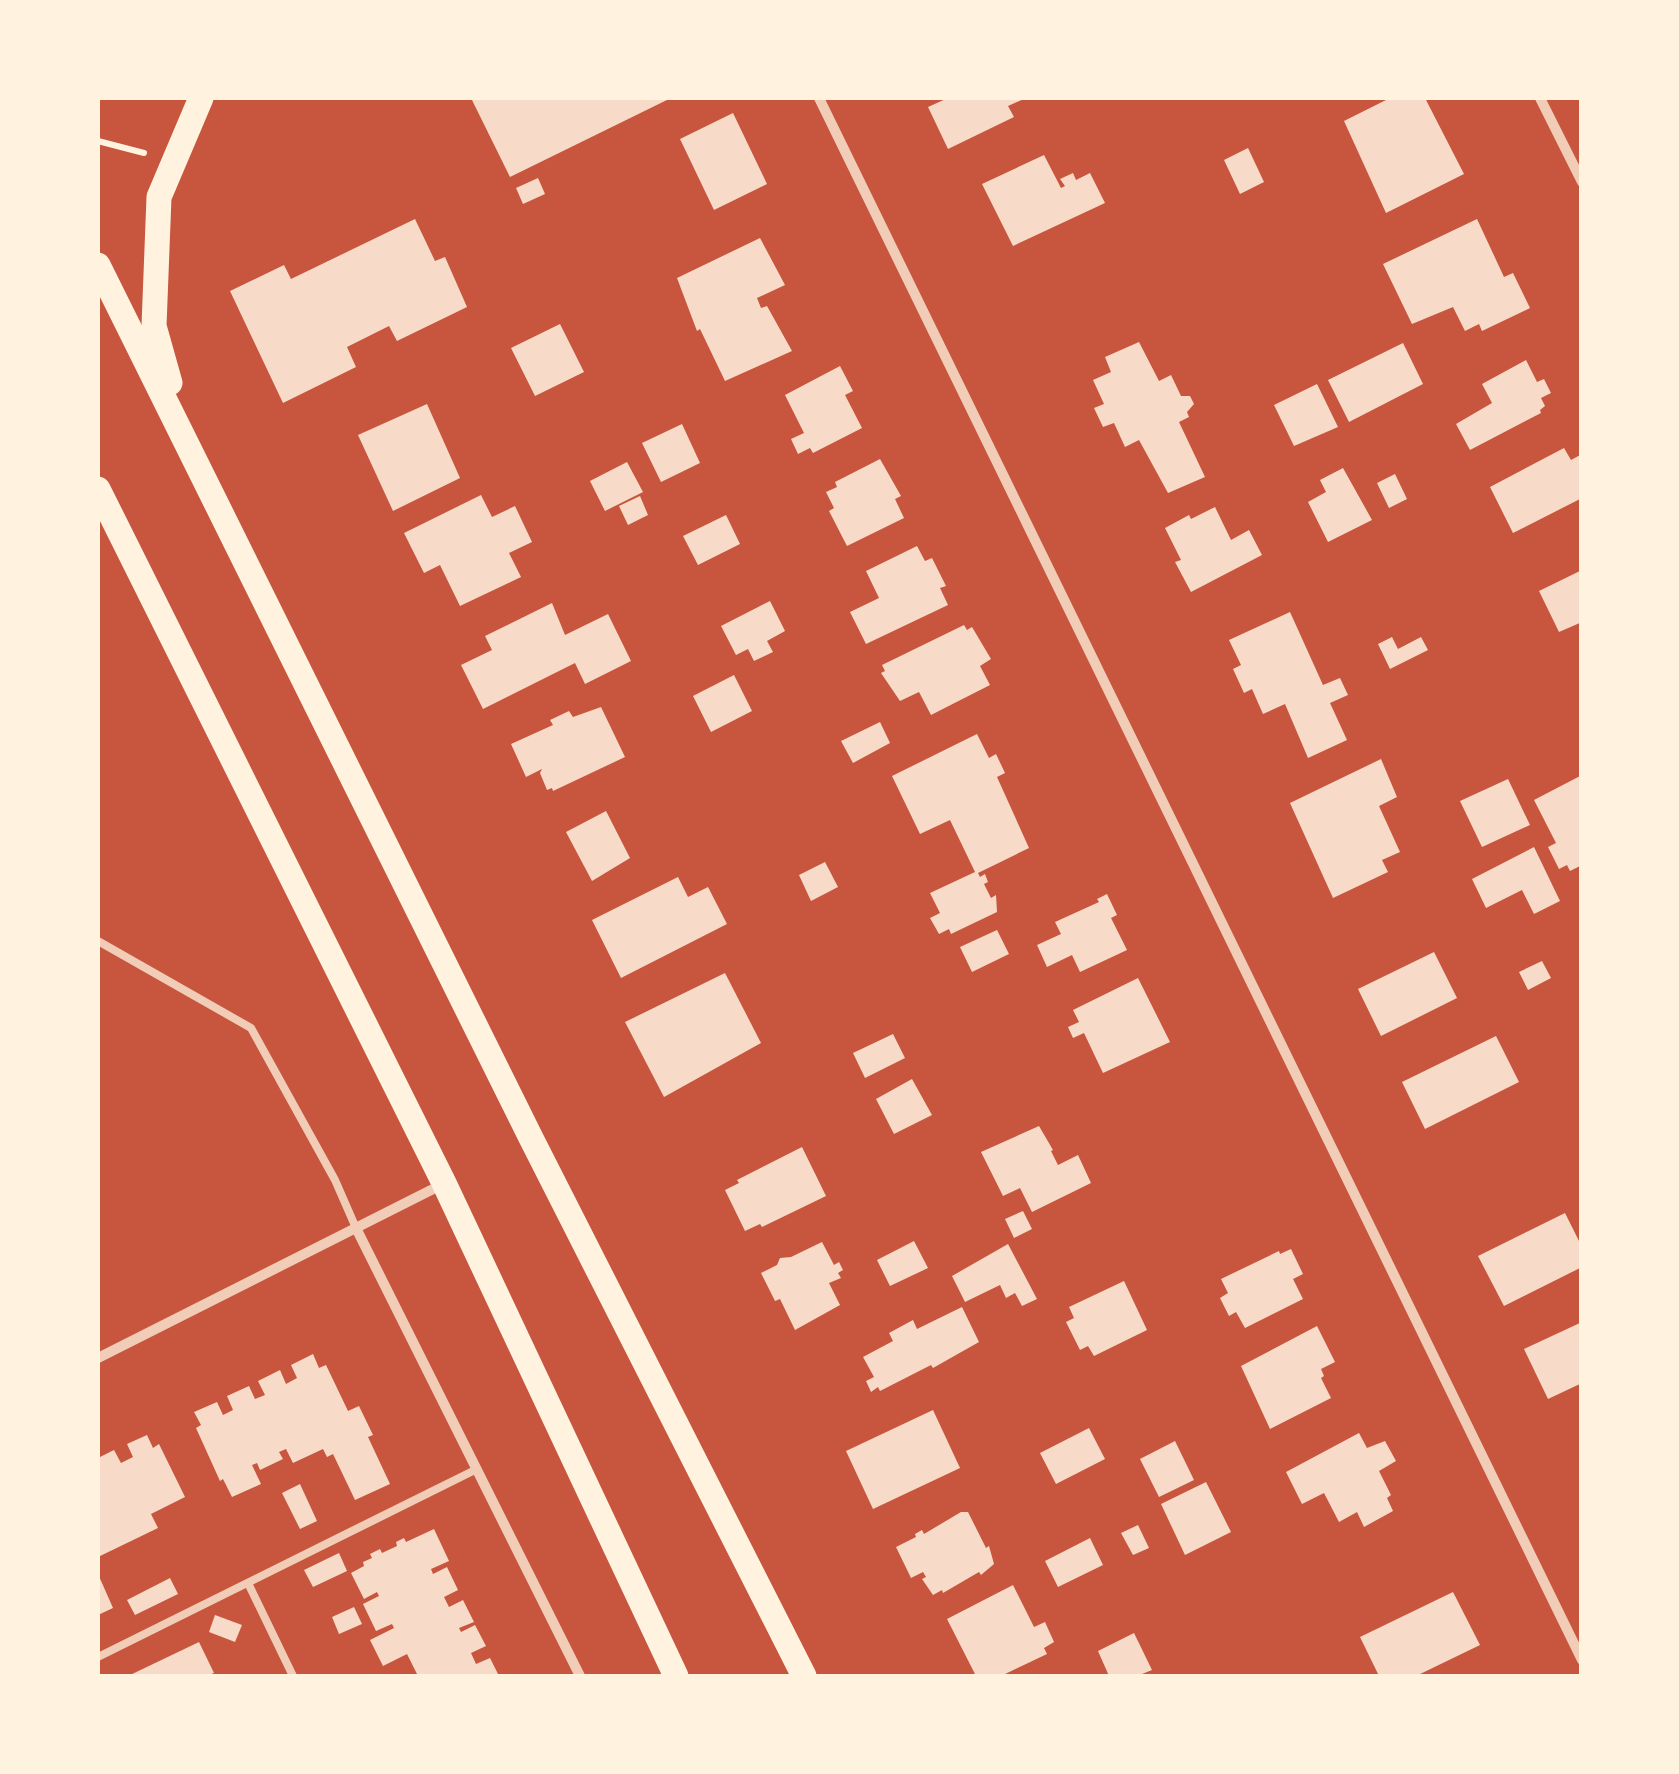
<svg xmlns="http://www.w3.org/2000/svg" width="1679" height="1774" font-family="Raleway,sans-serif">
  <rect width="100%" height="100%" fill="#c8553d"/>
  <g fill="#f7dbc8">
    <path d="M471 98H671L510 177Z"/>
    <path d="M948 98H1026L1008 106 1014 117 948 149 928 107Z"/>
    <path d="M1390 98H1425L1464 174 1386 213 1344 121Z"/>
    <path d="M733 113 767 184 714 210 680 139Z"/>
    <path d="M1248 148 1264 182 1240 194 1224 160Z"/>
    <path d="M1044 155 1061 188 1065 186 1060 179 1073 173 1076 180 1090 173 1105 203 1013 246 982 184Z"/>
    <path d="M538 178 545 194 523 204 516 188Z"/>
    <path d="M415 219 435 261 445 257 467 307 397 341 389 326 347 347 356 367 283 403 230 291 284 265 291 279Z"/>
    <path d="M1477 219 1504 277 1513 273 1530 308 1482 331 1479 324 1465 331 1453 307 1412 324 1383 264Z"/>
    <path d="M760 238 785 285 757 298 761 308 767 306 792 351 725 381 700 329 697 331 677 278Z"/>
    <path d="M560 324 584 372 535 396 511 348Z"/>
    <path d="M1139 342 1159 381 1171 375 1181 396H1190L1194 404 1187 412 1189 417 1179 422 1205 477 1168 493 1139 440 1125 447 1114 423 1103 427 1094 408 1104 404 1093 380 1111 372 1105 357Z"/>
    <path d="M1403 343 1423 384 1349 422 1328 380Z"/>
    <path d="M1526 360 1537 382 1544 379 1551 393 1541 398 1545 406 1540 410 1541 413 1470 450 1456 424 1492 403 1482 384Z"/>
    <path d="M840 366 853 391 845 395 862 428 813 453 810 448 798 454 791 439 804 433 785 395Z"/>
    <path d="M1317 384 1338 427 1294 446 1274 405Z"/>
    <path d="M427 404 460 478 393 511 358 435Z"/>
    <path d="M682 424 700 463 661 482 642 443Z"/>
    <path d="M1564 448 1571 460 1582 454V498L1513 533 1490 487Z"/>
    <path d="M880 459 901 496 895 499 904 518 847 546 829 511 834 508 826 492 837 487 835 482Z"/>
    <path d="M627 462 643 492 605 511 590 481Z"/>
    <path d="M1343 468 1372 520 1328 542 1308 502 1326 492 1320 480Z"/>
    <path d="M1395 474 1407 499 1389 508 1377 483Z"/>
    <path d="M481 495 492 517 515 506 532 542 509 553 521 577 460 606 440 565 424 573 404 533Z"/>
    <path d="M640 496 648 515 628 525 619 506Z"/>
    <path d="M1215 507 1231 540 1249 530 1262 555 1191 592 1175 562 1181 560 1165 528 1189 515 1191 519Z"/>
    <path d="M726 515 740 544 698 565 683 536Z"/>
    <path d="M917 546 925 561 932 558 946 586 940 588 948 605 866 644 850 612 879 598 866 571Z"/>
    <path d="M1582 570V622L1559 632 1539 591Z"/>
    <path d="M770 601 785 631 767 641 773 652 754 661 748 649 736 655 721 626Z"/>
    <path d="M552 603 565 635 608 614 631 661 585 684 575 663 483 709 461 665 492 650 485 636Z"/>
    <path d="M1290 612 1323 685 1340 678 1348 695 1330 703 1347 740 1308 758 1285 704 1263 714 1252 689 1244 693 1233 669 1241 665 1229 640Z"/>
    <path d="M964 625 967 630 972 627 991 659 980 666 990 685 931 715 919 692 900 701 881 673 885 671 882 665Z"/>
    <path d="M1392 637 1398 649 1421 637 1428 650 1390 669 1378 644Z"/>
    <path d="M734 675 752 711 711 732 693 696Z"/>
    <path d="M601 707 625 757 553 791 552 788 547 790 540 773 542 769 526 777 511 744 553 725 550 720 569 711 573 717Z"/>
    <path d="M880 722 890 743 853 763 841 741Z"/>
    <path d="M977 734 989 758 996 754 1005 773 997 777 1029 848 978 873 980 877 985 874 988 882 984 884 991 898 996 895 997 912 951 934 949 929 939 934 930 918 940 913 930 893 975 872 950 820 920 834 892 776Z"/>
    <path d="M1381 759 1397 797 1379 806 1400 852 1382 860 1388 872 1333 898 1290 803Z"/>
    <path d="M1582 775V865L1570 871 1567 865 1559 869 1548 847 1556 843 1534 800Z"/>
    <path d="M1508 779 1530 825 1482 847 1460 801Z"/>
    <path d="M606 811 630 858 592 881 566 832Z"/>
    <path d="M1534 847 1560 901 1534 914 1522 890 1486 908 1472 879Z"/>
    <path d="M825 862 838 887 811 901 799 875Z"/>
    <path d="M678 877 688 897 708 887 727 924 621 978 592 920Z"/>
    <path d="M1107 894 1117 915 1111 918 1127 950 1080 972 1072 955 1047 967 1037 945 1061 934 1055 922 1099 902 1097 899Z"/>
    <path d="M997 930 1009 954 972 972 960 947Z"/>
    <path d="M1434 952 1457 998 1381 1036 1358 989Z"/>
    <path d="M1542 961 1551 978 1528 990 1519 972Z"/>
    <path d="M725 973 761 1043 664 1097 625 1022Z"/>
    <path d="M1138 978 1170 1042 1103 1073 1084 1033 1073 1038 1068 1027 1079 1022 1073 1010Z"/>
    <path d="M893 1034 905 1058 865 1078 853 1053Z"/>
    <path d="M1496 1036 1519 1082 1425 1129 1402 1082Z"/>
    <path d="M912 1079 932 1115 894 1134 876 1099Z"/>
    <path d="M1039 1126 1053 1150 1051 1151 1058 1165 1078 1155 1091 1183 1032 1212 1020 1188 1003 1196 981 1152Z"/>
    <path d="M802 1147 826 1196 762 1227 760 1224 745 1231 725 1190 739 1183 737 1180Z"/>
    <path d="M1023 1211 1032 1229 1014 1238 1005 1219Z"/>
    <path d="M1565 1213 1582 1247V1267L1504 1306 1478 1256Z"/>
    <path d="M914 1241 928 1268 890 1286 877 1260Z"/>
    <path d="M822 1242 834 1265 839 1262 843 1270 838 1273 841 1278 829 1283 840 1305 795 1330 780 1299 775 1301 761 1273 777 1265 780 1258 791 1257Z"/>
    <path d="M1008 1244 1037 1299 1022 1306 1015 1293 1006 1298 1000 1285 965 1302 952 1276Z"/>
    <path d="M1291 1249 1303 1274 1293 1279 1303 1299 1245 1328 1236 1312 1229 1316 1220 1298 1228 1293 1221 1279 1279 1251 1280 1254Z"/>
    <path d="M1124 1281 1147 1330 1094 1356 1088 1346 1080 1350 1066 1322 1074 1318 1069 1307Z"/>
    <path d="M962 1307 979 1342 933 1368 931 1365 880 1391 878 1387 871 1392 866 1381 874 1377 863 1357 893 1341 889 1333 913 1320 917 1329Z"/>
    <path d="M1582 1322V1383L1548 1399 1524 1349Z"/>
    <path d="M1317 1326 1335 1362 1321 1369 1324 1376 1321 1378 1331 1398 1270 1429 1241 1366Z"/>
    <path d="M313 1354 319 1368 326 1365 348 1411 359 1406 373 1435 368 1437 390 1484 355 1500 333 1454 327 1457 323 1449 293 1463 286 1449 279 1452 283 1459 260 1470 257 1463 252 1465 261 1484 232 1497 223 1479 220 1481 196 1428 201 1425 194 1412 217 1402 223 1415 233 1410 227 1396 249 1386 255 1399 265 1395 258 1381 280 1370 286 1384 297 1378 291 1365Z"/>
    <path d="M933 1410 960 1468 873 1509 846 1451Z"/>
    <path d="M1089 1428 1105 1459 1056 1484 1040 1453Z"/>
    <path d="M1359 1433 1367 1448 1385 1441 1396 1461 1379 1471 1391 1495 1387 1498 1393 1511 1364 1527 1357 1512 1339 1522 1324 1493 1302 1504 1286 1472Z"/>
    <path d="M147 1435 153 1448 159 1444 185 1497 151 1514 158 1528 98 1557V1475L100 1474 98 1458 114 1450 121 1463 133 1457 127 1444Z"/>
    <path d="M1175 1441 1194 1480 1159 1497 1140 1459Z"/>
    <path d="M1206 1482 1231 1532 1185 1555 1161 1504Z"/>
    <path d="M300 1484 317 1521 300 1529 282 1493Z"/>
    <path d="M961 1512H968L986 1548 989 1546 994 1564 981 1575 979 1572 943 1593 942 1590 933 1595 922 1579 926 1577 923 1572 911 1578 896 1547 916 1537 915 1534 922 1530 924 1534Z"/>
    <path d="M1138 1525 1149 1548 1133 1555 1121 1533Z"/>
    <path d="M434 1529 449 1561 431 1569 433 1574 447 1567 458 1590 444 1597 449 1607 463 1600 474 1622 459 1628 461 1632 475 1625 486 1646 471 1653 476 1664 490 1658 499 1676H418L407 1654 383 1666 370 1640 394 1628 392 1624 376 1631 363 1604 379 1596 377 1592 364 1599 351 1573 364 1566 363 1562 372 1558 370 1554 380 1549 382 1553 397 1546 396 1542 404 1538 406 1542Z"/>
    <path d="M1090 1538 1103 1565 1058 1587 1045 1561Z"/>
    <path d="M339 1553 347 1571 313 1587 304 1570Z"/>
    <path d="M98 1574 113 1608 98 1615Z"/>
    <path d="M170 1578 178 1594 135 1615 127 1600Z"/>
    <path d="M1013 1585 1034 1627 1045 1622 1054 1642 1044 1648 1047 1654 1001 1676H976L947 1619Z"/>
    <path d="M1453 1592 1480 1645 1416 1676H1379L1360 1637Z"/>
    <path d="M354 1607 362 1624 339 1634 332 1617Z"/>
    <path d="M215 1615 242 1625 235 1642 209 1632Z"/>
    <path d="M1134 1633 1152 1670 1137 1676H1109L1098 1651Z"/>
    <path d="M199 1642 214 1673 206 1676H128Z"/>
  </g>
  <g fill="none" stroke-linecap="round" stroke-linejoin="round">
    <path stroke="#fff3e0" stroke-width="6" d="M98 141 144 153"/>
    <g stroke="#f1ccb7" stroke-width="8">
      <path d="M98 941 251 1028 335 1180 356 1228"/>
      <path d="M248 1583 293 1676"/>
      <path d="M98 1657 477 1469"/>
    </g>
    <g stroke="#f1ccb7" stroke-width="10">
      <path d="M819 98 1582 1660"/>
      <path d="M1540 98 1582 182"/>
      <path d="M356 1228 580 1676"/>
      <path d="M98 1358 443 1184"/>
    </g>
    <g stroke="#fff3e0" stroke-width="25">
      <path d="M98 265 531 1138 804 1676"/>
      <path d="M170 383 154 326 159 197 201 98"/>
      <path d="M98 489 444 1183 676 1676"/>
    </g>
  </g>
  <rect width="1679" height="1774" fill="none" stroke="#fff3e0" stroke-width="200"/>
</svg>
